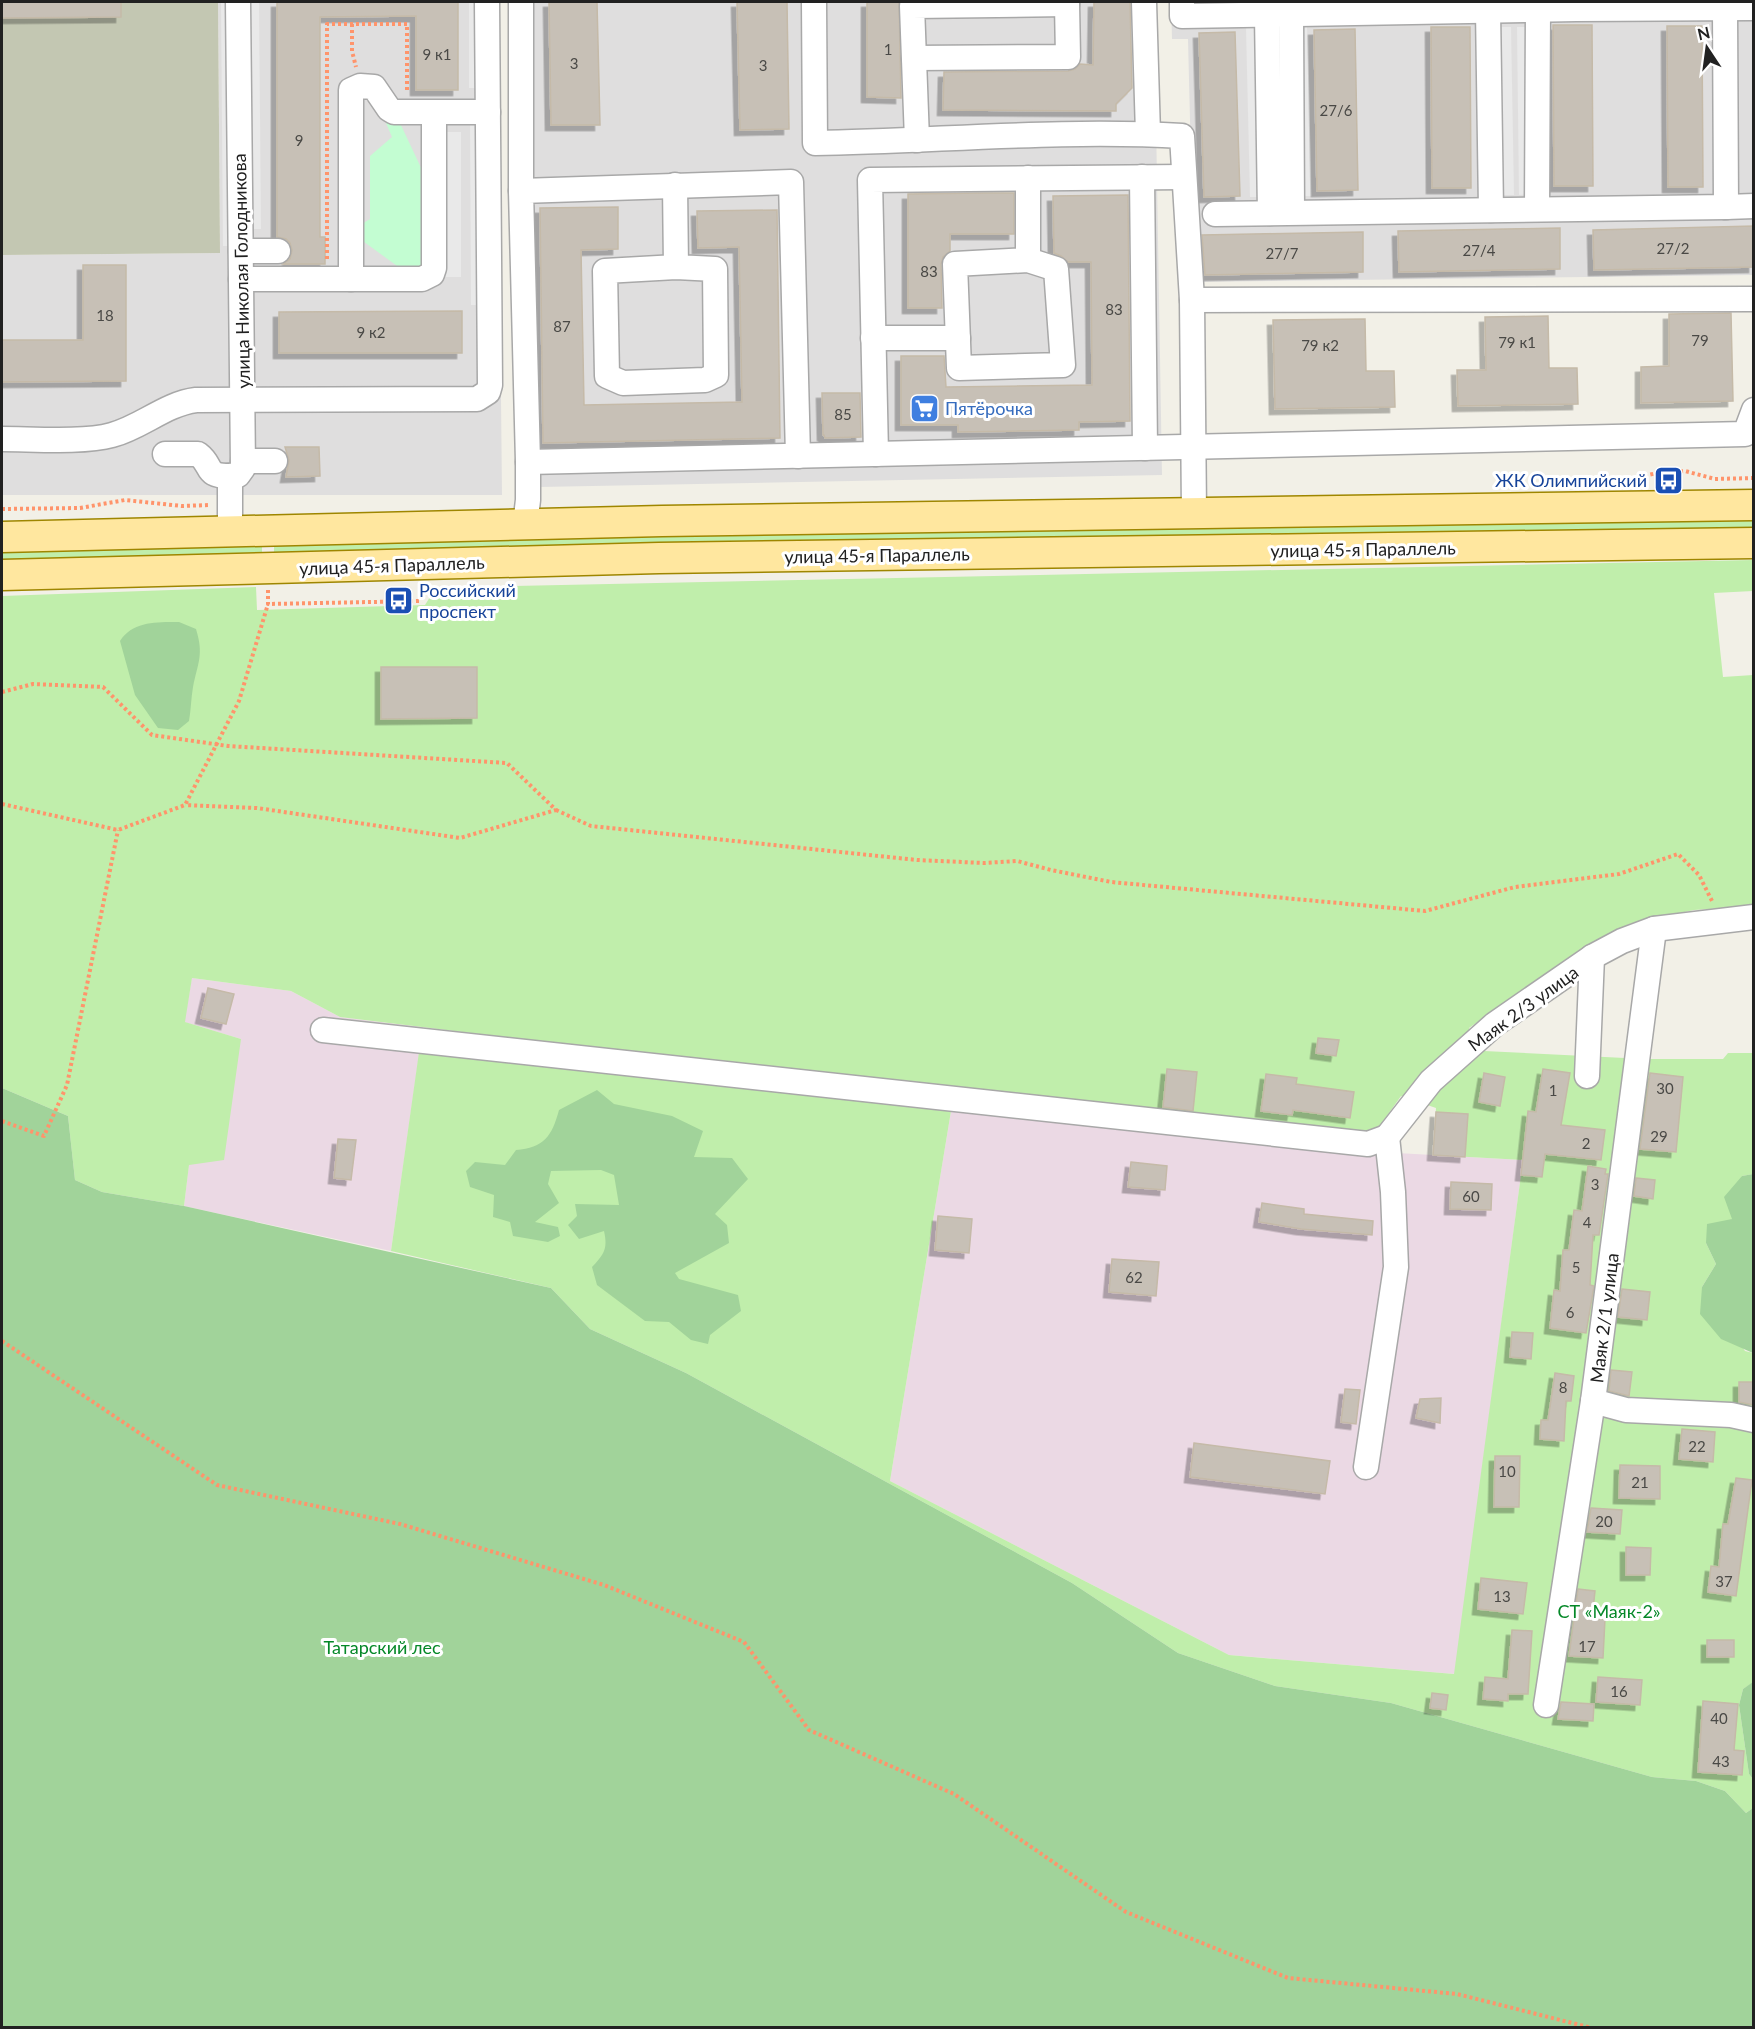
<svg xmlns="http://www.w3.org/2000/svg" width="1755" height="2029" font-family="Lato,sans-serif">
  <defs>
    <filter id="shadow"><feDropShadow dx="-5.5" dy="5.5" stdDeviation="0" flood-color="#0004"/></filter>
  </defs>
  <rect width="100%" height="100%" fill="#f2f0e7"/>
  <g fill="#dfdede">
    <path d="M218 2H497L502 495H2V255L220 253Z"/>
    <path d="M530 2H1154L1162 475 539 487Z"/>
    <path d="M1171 2H1753V275L1194 282 1188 39H1172Z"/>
  </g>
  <g fill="#ebd9e4">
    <path d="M192 978 291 991 340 1017 423 1027 391 1251 184 1206 189 1164 241 1039 184 1022Z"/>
    <path d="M951 1111 1379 1152 1523 1160 1455 1674 1229 1655 890 1481Z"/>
  </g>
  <path fill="#c3c7b2" d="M2 2H218L220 253 2 255Z"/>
  <g fill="#c0eeab">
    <path d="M1754 516 1753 532 274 558V540Z"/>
    <path d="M262 540V558L2 563V545Z"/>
    <path d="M1753 560V591L1714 593 1723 677 1753 675V906L1694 910 1629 924 1535 981 1469 1028 1484 1051 1645 1059H1723L1728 1053H1753V1174L1742 1176 1732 1219 1706 1243 1716 1264 1702 1287 1745 1351 1753 1353 1754 1682 1743 1689 1739 1705 1749 1774 1753 1779V1808L1746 1813 1725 1791 1696 1781 1652 1777 1391 1703 1275 1686 1178 1653 1072 1583 686 1373 590 1329 551 1288 391 1251 419 1052 951 1111 890 1481 1229 1655 1454 1674 1523 1160 1433 1155 1436 1108 1401 1096 1379 1127 1361 1132 840 1078 340 1017 291 991 192 978 185 1022 241 1039 224 1160 189 1165 184 1206 102 1192 75 1180 68 1116 2 1088V596L256 587 257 610 425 605 430 597 514 586Z"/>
  </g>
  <g fill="#a1d39a">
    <path d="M179 622 196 629C204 655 198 662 193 687 191 698 191 710 189 721L178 730 158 728 135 695 120 641C133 621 157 622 179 622Z"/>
    <path d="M2 1088 68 1116 75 1180 102 1192 184 1206 551 1288 590 1329 686 1373 1072 1583 1178 1653 1275 1686 1391 1703 1652 1777 1696 1781 1725 1791 1746 1813 1753 1808V2027H2Z"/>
    <path d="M597 1090 614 1104 672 1116 703 1131 694 1157 732 1158 748 1179 715 1214 727 1225 729 1243 675 1273 679 1279 738 1295 741 1311 710 1335 708 1344 691 1340 669 1322 645 1321 597 1285 592 1267C604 1254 608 1249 604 1231L579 1239 568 1225 577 1216 575 1204 619 1205 614 1175 601 1170 551 1171 548 1184 559 1203 535 1222 558 1227 560 1236 548 1242 513 1236 510 1222 493 1217 494 1195 470 1187 466 1171 475 1162 505 1165 516 1150C544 1148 552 1136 559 1110Z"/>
    <path d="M1753 1174H1754L1753 1353 1721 1339 1700 1314 1702 1287 1716 1264 1706 1243 1707 1224 1732 1219 1724 1197 1742 1176Z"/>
    <path d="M1753 1682V1779L1749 1774 1739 1705 1743 1689Z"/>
  </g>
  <path fill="#c3fdd2" d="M386 123H400L424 174V270L404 271 360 239V225L370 219V156L392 137Z"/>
  <g fill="#e9e9e9">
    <path d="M221 2H229L231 246H223Z"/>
    <path d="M246 2H259L261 229H249Z"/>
    <path d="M469 2H480L481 88H469Z"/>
    <path d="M1307 26 1312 196H1298L1294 27Z"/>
    <path d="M1259 27 1263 197H1250L1246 28Z"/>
    <path d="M1498 27H1511L1514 195H1501Z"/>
    <path d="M1517 27H1529L1532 194 1519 195Z"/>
    <path d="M470 121H481L482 305H471Z"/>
    <path d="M442 132H461V277H443Z"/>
  </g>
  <g fill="#c7c0b6" stroke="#c5baa8" stroke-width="1.5" filter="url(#shadow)">
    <path d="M2 2H121V17L2 18Z"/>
    <path d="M277 2H458V90H416V16L320 17V237H325V264H283L290 259 292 250 290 243 286 239 277 237Z"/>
    <path d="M549 2H597L600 125H551Z"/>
    <path d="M737 2H787L789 129 740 130Z"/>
    <path d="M867 2H899L901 98 867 97Z"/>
    <path d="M1094 2H1130L1132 88 1116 104V111L943 110 944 72 1068 71 1075 69 1080 64 1093 65Z"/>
    <path d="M1553 25H1592L1593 186H1554Z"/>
    <path d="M1667 26H1702L1703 187H1668Z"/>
    <path d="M1431 27H1470L1471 188H1432Z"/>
    <path d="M1355 29 1358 190 1317 191 1314 30Z"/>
    <path d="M1235 32 1240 196 1204 197 1199 33Z"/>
    <path d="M983 193H1014V234H950V251L943 257 941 264 942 308H908V194Z"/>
    <path d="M1128 195 1130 421 1079 422V430L958 432V425H901V356H944L946 387 1092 385 1091 262H1068L1061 256 1054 253 1053 196Z"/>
    <path d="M618 207V249L581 250 584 405 742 402 739 247 698 248 697 211 777 210 780 438 543 443 540 208Z"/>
    <path d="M1754 226V267L1594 270 1593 230Z"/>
    <path d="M1560 228V269L1399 272 1398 231Z"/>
    <path d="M1363 232V272L1205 275 1202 235Z"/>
    <path d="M83 265H126V381L2 382V340H83Z"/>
    <path d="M462 311V353H279V312Z"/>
    <path d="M1731 313 1733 401 1641 403V367L1669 366V314Z"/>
    <path d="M1548 316 1549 368H1577L1578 404 1458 406 1457 370H1486L1485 317Z"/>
    <path d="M1365 319 1366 371H1394L1395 407 1275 409 1273 320Z"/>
    <path d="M822 393H860L861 437 825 438 824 435H823Z"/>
    <path d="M285 447H319L320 476 286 477 289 460Z"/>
    <path d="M381 667H477V718L381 719Z"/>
    <path d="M208 988 234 994 226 1024 201 1018Z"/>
    <path d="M1318 1038 1339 1040 1336 1056 1316 1053Z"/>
    <path d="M1167 1069 1197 1072 1193 1111 1163 1107Z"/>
    <path d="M1543 1069 1570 1073 1561 1125 1605 1130 1601 1160 1545 1154 1542 1177 1521 1175 1528 1111 1536 1112Z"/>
    <path d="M1484 1073 1505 1077 1500 1106 1479 1102Z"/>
    <path d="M1650 1073 1683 1077 1676 1152 1640 1149Z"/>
    <path d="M1266 1074 1297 1078 1296 1084 1354 1092 1350 1118 1293 1110 1292 1115 1261 1111Z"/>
    <path d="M1436 1112 1468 1114 1465 1157 1433 1155Z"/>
    <path d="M338 1139 356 1140 351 1180 334 1178Z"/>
    <path d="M1131 1162 1167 1166 1165 1190 1128 1187Z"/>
    <path d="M1588 1166 1606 1169 1605 1174H1608L1599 1235H1593L1590 1285 1594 1286 1586 1333 1550 1328 1554 1290 1560 1291 1563 1250H1569L1574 1210 1582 1211Z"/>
    <path d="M1636 1178 1655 1180 1653 1199 1634 1196Z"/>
    <path d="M1451 1182 1492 1184 1491 1210 1450 1209Z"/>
    <path d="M1262 1203 1304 1209V1214L1373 1221 1372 1235 1301 1229 1259 1222Z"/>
    <path d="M938 1216 972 1219 969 1253 935 1250Z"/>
    <path d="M1112 1259 1159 1262 1156 1296 1109 1292Z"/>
    <path d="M1622 1289 1650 1292 1647 1320 1618 1317Z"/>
    <path d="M1512 1332 1533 1333 1531 1359 1510 1357Z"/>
    <path d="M1611 1370 1632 1372 1629 1396 1609 1391Z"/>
    <path d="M1555 1373 1574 1376 1571 1401H1566L1564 1441 1540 1439 1541 1420H1548Z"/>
    <path d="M1739 1382H1754V1405L1739 1402Z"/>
    <path d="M1345 1389 1360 1390 1356 1424 1341 1422Z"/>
    <path d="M1441 1398 1440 1423 1416 1418 1420 1399Z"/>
    <path d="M1682 1429 1715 1432 1713 1462 1679 1459Z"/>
    <path d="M1194 1443 1330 1461 1325 1494 1190 1477Z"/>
    <path d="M1495 1456H1520L1519 1507H1494Z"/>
    <path d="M1620 1465 1660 1466V1499L1619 1498Z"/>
    <path d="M1736 1478 1752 1480 1736 1596 1708 1592 1711 1566 1719 1567 1723 1524H1728Z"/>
    <path d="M1591 1508 1622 1510 1620 1534 1587 1532Z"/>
    <path d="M1626 1547 1651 1548 1650 1575H1626Z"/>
    <path d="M1481 1578 1527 1583 1523 1614 1478 1609Z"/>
    <path d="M1578 1589 1595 1591 1592 1619H1605L1603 1658 1569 1656Z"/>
    <path d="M1512 1630 1532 1631 1528 1694H1508V1701L1483 1699 1485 1677 1508 1679Z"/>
    <rect x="1707" y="1640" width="27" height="17"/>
    <path d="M1598 1677 1642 1680 1640 1705 1596 1702Z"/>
    <path d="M1432 1693 1448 1695 1446 1710 1430 1708Z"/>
    <path d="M1703 1701 1738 1704 1734 1750 1744 1751 1742 1775 1698 1772Z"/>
    <path d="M1561 1702 1594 1704 1593 1721 1558 1719Z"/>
  </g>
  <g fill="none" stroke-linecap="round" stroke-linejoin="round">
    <defs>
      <g id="minor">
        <path d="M521 2V191"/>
        <path d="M814 2 815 143C937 141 1060 129 1182 136L1192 300 1194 513"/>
        <path d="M1144 2 1148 134"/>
        <path d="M1182 2V16L1576 9 1754 8"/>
        <path d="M1488 10 1491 210"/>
        <path d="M1291 14 1292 212"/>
        <path d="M1267 15 1270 213"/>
        <path d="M914 58 1068 57 1067 4"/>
        <path d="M434 112V268L432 274 422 279H351V90L360 86 374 87 389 109 394 112H488"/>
        <path d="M917 140 912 6 1067 4V2"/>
        <path d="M1142 177 1145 448"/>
        <path d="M1028 178V260L955 264 959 368 1063 365 1056 269 1028 260"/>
        <path d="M675 185 676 267 715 269 716 375 705 380 623 383 607 376 605 271 676 267"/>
        <path d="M1726 207 1754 206"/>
        <path d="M1537 209 1538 9"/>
        <path d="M1215 214 1726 207 1725 9"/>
        <path d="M241 251H278"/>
        <path d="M241 279H351"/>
        <path d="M1192 300 1754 299"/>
        <path d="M873 338H958"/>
        <path d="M2 439C33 439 83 443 112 435 142 427 165 404 196 400L477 399 488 392 490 385 487 2"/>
        <path d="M165 454H198C214 466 203 476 230 476"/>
        <path d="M876 454 870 180 1184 177"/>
        <path d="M243 461H275"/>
        <path d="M528 462 521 191 791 182 798 456"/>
        <path d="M525 525 528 500V462L1745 434 1754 410"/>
        <path d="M230 532V476L238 475 243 468 238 2"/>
        <path d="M323 1030 1368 1144 1387 1137"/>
        <path d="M1587 1076 1592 957"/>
        <path d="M1387 1137 1431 1081 1495 1024 1592 957 1622 941 1654 929 1754 917"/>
        <path d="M1593 1401 1626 1410 1731 1415 1754 1420"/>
        <path d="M1366 1467 1396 1267 1393 1192 1387 1137"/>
        <path d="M1546 1705 1593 1401 1654 929"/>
      </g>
      <g id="major">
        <path d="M2 537 662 521 1754 505"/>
        <path d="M2 575 659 558 1754 543"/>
      </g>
    </defs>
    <use href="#minor" stroke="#a8a8a8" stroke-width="27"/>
    <use href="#major" stroke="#9e8600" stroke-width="33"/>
    <g stroke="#ff946b" stroke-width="4" stroke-dasharray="3 3" stroke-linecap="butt">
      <path d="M352 24V51L356 67"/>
      <path d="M327 259V24H407V91"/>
      <path d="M1621 481 1657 473 1685 471 1715 479 1754 478"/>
      <path d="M2 509 80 508 125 500 182 506 210 505"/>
      <path d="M268 590V604L422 601"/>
      <path d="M2 692 33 684 103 687 152 735 228 746 507 763 556 810 460 838 257 808 185 805"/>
      <path d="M2 804 118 830 185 805 239 701 268 604"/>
      <path d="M556 810 591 826 917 860 984 863 1017 861 1051 870 1111 882 1425 911 1515 887 1619 874 1678 854 1699 875 1713 903"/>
      <path d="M2 1121 44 1136 67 1085 118 830"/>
      <path d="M2 1341 217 1485 400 1524 604 1585 744 1642 809 1730 954 1794 1126 1912 1288 1978 1457 1994 1592 2028"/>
    </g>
    <use href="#minor" stroke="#fff" stroke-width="24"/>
    <use href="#major" stroke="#ffe79f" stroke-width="30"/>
  </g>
  <defs>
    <symbol id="supermarket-square" viewBox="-11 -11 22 22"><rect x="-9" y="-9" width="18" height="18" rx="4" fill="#3f7fe0" stroke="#fff"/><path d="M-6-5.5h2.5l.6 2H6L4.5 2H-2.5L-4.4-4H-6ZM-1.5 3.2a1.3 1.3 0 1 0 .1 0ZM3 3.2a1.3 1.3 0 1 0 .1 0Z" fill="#fff"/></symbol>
    <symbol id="bus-square" viewBox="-11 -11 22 22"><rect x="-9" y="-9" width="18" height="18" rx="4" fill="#1a4fb4" stroke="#fff"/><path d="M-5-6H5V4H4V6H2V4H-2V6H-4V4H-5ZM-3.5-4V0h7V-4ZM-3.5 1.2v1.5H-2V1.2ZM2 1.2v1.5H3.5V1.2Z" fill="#fff"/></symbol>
  </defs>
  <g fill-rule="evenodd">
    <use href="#supermarket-square" x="908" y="392" width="33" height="33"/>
    <use href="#bus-square" x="1652" y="464" width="33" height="33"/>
    <use href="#bus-square" x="382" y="584" width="33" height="33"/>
  </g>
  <g text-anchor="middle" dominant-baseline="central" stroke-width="6" stroke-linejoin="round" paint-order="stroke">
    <g font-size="15" fill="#4a4946">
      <text x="888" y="49">1</text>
      <text x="437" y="54">9 к1</text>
      <text x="574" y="63">3</text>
      <text x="763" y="65">3</text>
      <text x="1336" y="110">27/6</text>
      <text x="299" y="140">9</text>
      <text x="1673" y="248">27/2</text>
      <text x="1479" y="250">27/4</text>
      <text x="1282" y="253">27/7</text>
      <text x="929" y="271">83</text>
      <text x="1114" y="309">83</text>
      <text x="105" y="315">18</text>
      <text x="562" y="326">87</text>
      <text x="371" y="332">9 к2</text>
      <text x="1700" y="340">79</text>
      <text x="1517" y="342">79 к1</text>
      <text x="1320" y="345">79 к2</text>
      <text x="843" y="414">85</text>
      <text x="1665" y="1088">30</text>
      <text x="1553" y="1090">1</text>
      <text x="1659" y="1136">29</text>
      <text x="1586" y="1143">2</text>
      <text x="1595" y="1184">3</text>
      <text x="1471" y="1196">60</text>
      <text x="1587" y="1222">4</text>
      <text x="1576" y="1267">5</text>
      <text x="1134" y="1277">62</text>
      <text x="1570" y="1312">6</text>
      <text x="1563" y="1387">8</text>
      <text x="1697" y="1446">22</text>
      <text x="1507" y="1471">10</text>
      <text x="1640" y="1482">21</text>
      <text x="1604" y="1521">20</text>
      <text x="1724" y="1581">37</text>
      <text x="1502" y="1596">13</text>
      <text x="1587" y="1646">17</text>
      <text x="1619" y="1691">16</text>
      <text x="1719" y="1718">40</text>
      <text x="1721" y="1761">43</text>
    </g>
    <g font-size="18" fill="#212121" stroke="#fff">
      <text transform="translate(241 271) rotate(-91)">улица Николая Голодникова</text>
      <text transform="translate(1363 549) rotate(-1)">улица 45-я Параллель</text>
      <text transform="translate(877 555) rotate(-1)">улица 45-я Параллель</text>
      <text transform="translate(392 565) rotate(-2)">улица 45-я Параллель</text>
      <text transform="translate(1523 1008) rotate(-36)">Маяк 2/3 улица</text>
      <text transform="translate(1604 1318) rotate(-83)">Маяк 2/1 улица</text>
    </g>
    <g font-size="18" fill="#366cbe" stroke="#fff" text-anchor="start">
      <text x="945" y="408">Пятёрочка</text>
    </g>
    <g font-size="18" fill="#164399" stroke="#fff" text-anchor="end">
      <text x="1647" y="480">ЖК Олимпийский</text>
      <text x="419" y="590" text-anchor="start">Российский<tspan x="419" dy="21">проспект</tspan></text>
    </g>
    <g font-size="18" fill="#058828" stroke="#fff">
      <text x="1609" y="1611">СТ «Маяк-2»</text>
      <text x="382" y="1647">Татарский лес</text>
    </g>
  </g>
  <rect width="1755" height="2029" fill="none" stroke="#212121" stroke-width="6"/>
  <g transform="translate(1707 48) rotate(347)" stroke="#ffffff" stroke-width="4.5" paint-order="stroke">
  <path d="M0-4.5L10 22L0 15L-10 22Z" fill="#212121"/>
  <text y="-9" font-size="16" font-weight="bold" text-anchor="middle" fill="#212121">N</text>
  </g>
</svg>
